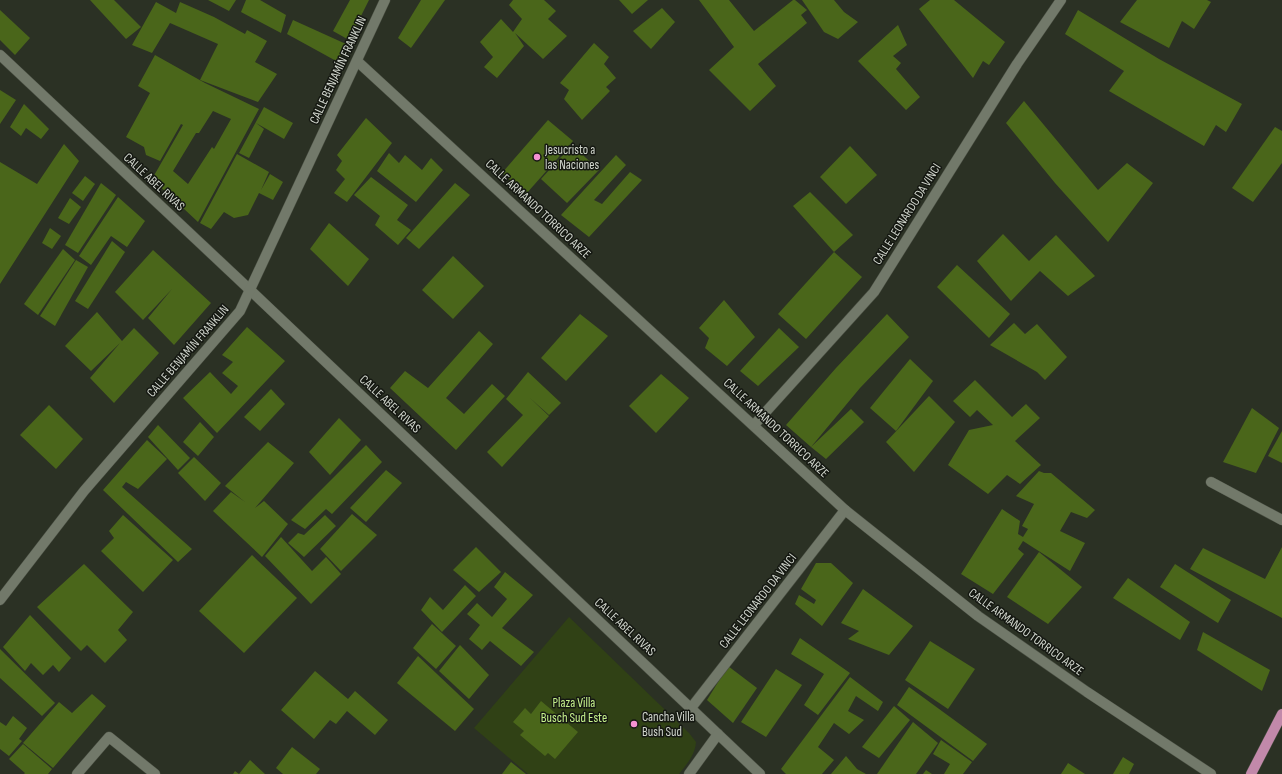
<svg xmlns="http://www.w3.org/2000/svg" width="1282" height="774" font-family="'Sofia Sans Condensed',sans-serif">
  <rect width="100%" height="100%" fill="#2b3124"/>
  <path fill="#304115" d="M569 617 689 733 696 742C695 755 687 764 679 774H528L474 728Z"/>
  <g fill="#4a661a" fill-rule="evenodd">
    <path d="M90 0H114L141 27 126 39Z"/>
    <path d="M208 0H236L229 11Z"/>
    <path d="M246 0H260L286 15 281 33 241 12Z"/>
    <path d="M350 0H369L349 40 333 31Z"/>
    <path d="M421 0H445L411 48 398 38Z"/>
    <path d="M513 0H544L556 11 548 19 567 36 543 59 515 33 524 46 497 78 484 67 493 57 480 42 501 19 513 32 522 19 509 5Z"/>
    <path d="M619 0H648L632 14Z"/>
    <path d="M699 0H729L754 31 793 0H795L807 10 801 15 807 23 758 64 776 86 750 111 709 70 734 47Z"/>
    <path d="M802 0H834L844 12 858 22 838 39 824 32Z"/>
    <path d="M930 0H954L1005 42 989 65 983 61 973 78 919 9Z"/>
    <path d="M1137 0H1207L1211 2 1194 29 1182 21 1169 48 1120 22Z"/>
    <path d="M156 2 176 13 180 2 214 17 245 34 247 30 267 41 255 62 277 74 258 102 200 80 218 44 170 23 152 53 132 45Z"/>
    <path d="M662 8 675 22 651 49 633 31Z"/>
    <path d="M0 10 30 38 15 55 0 40Z"/>
    <path d="M1078 10 1159 59 1242 104 1226 132 1216 125 1204 146 1109 91 1124 71 1065 34Z"/>
    <path d="M293 20 346 44 338 62 287 34Z"/>
    <path d="M898 25 907 45 893 56 901 63 896 69 920 97 906 110 858 61Z"/>
    <path d="M594 43 609 57 604 64 616 78 606 87 610 91 582 120 564 99 569 90 560 83Z"/>
    <path d="M155 55 205 83 259 109 198 222 152 179 183 125 181 124 160 161 146 155 144 147 126 137 150 93 138 86ZM213 111 231 119 214 149 212 147 188 184 173 171 196 133H199Z"/>
    <path d="M0 90 16 100 0 124Z"/>
    <path d="M1024 101 1098 190 1127 163 1153 183 1108 242 1055 183 1006 123Z"/>
    <path d="M24 104 49 129 41 139 26 128 21 136 10 127Z"/>
    <path d="M264 107 293 123 284 139 256 123 264 129 249 158 239 153Z"/>
    <path d="M366 118 392 143 347 202 334 193 345 179 336 170 342 161 337 155Z"/>
    <path d="M548 120 573 141 526 194 502 173Z"/>
    <path d="M1275 127 1282 131V163L1253 202 1232 188Z"/>
    <path d="M64 144 79 161 0 284V162L37 184Z"/>
    <path d="M572 145 599 170 567 203 541 179Z"/>
    <path d="M850 146 877 175 846 204 820 177Z"/>
    <path d="M389 153 399 163 405 155 422 170 431 158 443 170 416 202 377 171Z"/>
    <path d="M237 154 269 172 261 190 270 174 283 182 273 200 259 193 248 215 234 218 224 212 211 229 200 223Z"/>
    <path d="M616 155 626 165 594 200 602 204 630 172 642 180 589 237 561 215Z"/>
    <path d="M85 176 95 184 83 201 72 193Z"/>
    <path d="M371 177 408 205 397 220 411 230 398 245 375 225 380 216 354 195Z"/>
    <path d="M101 183 116 195 78 253 65 245Z"/>
    <path d="M455 183 470 195 419 249 406 238Z"/>
    <path d="M810 192 853 235 834 252 793 206Z"/>
    <path d="M118 197 145 221 127 247 111 236 91 265 79 256Z"/>
    <path d="M70 198 81 207 69 224 58 218Z"/>
    <path d="M329 223 369 259 348 286 310 249Z"/>
    <path d="M50 228 61 236 52 249 42 243Z"/>
    <path d="M1003 234 1029 261 1056 235 1095 276 1068 296 1040 271 1011 301 977 261Z"/>
    <path d="M112 241 125 252 88 309 75 301Z"/>
    <path d="M63 249 75 260 38 315 24 304Z"/>
    <path d="M153 250 211 303 174 345 148 318 172 289 143 320 115 292Z"/>
    <path d="M834 252 862 277 806 339 778 314Z"/>
    <path d="M453 256 484 286 453 319 422 290Z"/>
    <path d="M76 260 88 267 55 326 40 316Z"/>
    <path d="M957 265 1010 314 989 338 937 287Z"/>
    <path d="M724 300 755 337 727 366 705 348 709 338 699 328Z"/>
    <path d="M97 312 122 341 134 328 159 353 114 403 90 378 120 343 91 371 65 346Z"/>
    <path d="M580 314 608 336 566 381 541 358Z"/>
    <path d="M887 314 909 337 860 388 811 447 851 409 864 422 826 459 811 447 786 425 836 368Z"/>
    <path d="M1014 323 1025 334 1037 324 1067 357 1045 380 1037 372 990 345Z"/>
    <path d="M247 327 285 361 217 433 183 398 210 372 231 394 238 386 222 373 233 362 222 355Z"/>
    <path d="M779 328 799 347 758 386 740 371Z"/>
    <path d="M479 331 493 344 446 398 464 414 492 384 505 396 456 450 390 388 405 371 428 388Z"/>
    <path d="M910 359 933 381 896 431 870 408Z"/>
    <path d="M528 372 561 403 549 415 530 398 549 416 502 467 487 452 523 415 506 399Z"/>
    <path d="M661 374 689 398 656 433 629 406Z"/>
    <path d="M975 380 1012 417 1026 404 1040 418 1015 441 1041 465 1020 484 1007 475 988 494 948 465 969 430 993 425 977 410 970 417 953 401Z"/>
    <path d="M271 389 285 404 260 431 244 417Z"/>
    <path d="M929 396 955 422 914 472 886 442Z"/>
    <path d="M49 405 83 439 56 469 20 435Z"/>
    <path d="M1252 408 1279 428 1256 473 1223 462Z"/>
    <path d="M339 418 361 440 330 475 309 452Z"/>
    <path d="M200 422 214 437 198 456 183 442Z"/>
    <path d="M158 425 190 458 178 470 148 437Z"/>
    <path d="M1282 431V463L1268 456Z"/>
    <path d="M147 440 167 459 138 489 126 482 122 487 192 549 178 562 103 490Z"/>
    <path d="M268 442 294 463 255 508 264 501 288 524 262 557 213 511 231 492 245 502 225 486Z"/>
    <path d="M366 445 382 462 332 514 326 509 305 529 291 520Z"/>
    <path d="M194 457 221 483 205 501 178 473Z"/>
    <path d="M386 470 402 483 366 522 350 508Z"/>
    <path d="M1039 471 1044 473H1051L1095 510 1087 518 1071 512 1060 531 1085 543 1070 571 1023 541 1018 549 1024 554 993 594 961 574 1002 509 1020 521 1018 534 1023 537 1028 529 1022 526 1034 504 1016 496Z"/>
    <path d="M352 514 377 535 341 571 320 549Z"/>
    <path d="M123 515 173 560 143 592 101 551 114 538 109 531Z"/>
    <path d="M325 515 336 526 304 557 288 543 298 533 304 535Z"/>
    <path d="M281 537 312 571 326 557 341 574 311 604 265 556Z"/>
    <path d="M476 547 501 572 479 592 453 570Z"/>
    <path d="M1282 547V618L1190 569 1203 548 1265 579Z"/>
    <path d="M1039 552 1082 587 1048 624 1007 597Z"/>
    <path d="M252 555 297 598 244 653 199 611Z"/>
    <path d="M816 563H831L853 583 822 626 795 604 799 595 814 604 816 600 801 589Z"/>
    <path d="M84 564 133 612 118 630 127 640 105 663 87 645 81 651 37 607Z"/>
    <path d="M1175 564 1231 600 1218 623 1160 587Z"/>
    <path d="M505 572 533 595 502 628 534 652 521 666 490 641 482 650 469 639 480 625 467 614 477 603 492 617 507 599 494 587Z"/>
    <path d="M1128 578 1190 622 1180 640 1113 598Z"/>
    <path d="M465 585 476 596 442 632 421 610 430 597 443 610Z"/>
    <path d="M863 589 913 626 889 655 848 639 859 631 841 623Z"/>
    <path d="M30 615 71 658 59 672 53 665 43 675 31 663 25 671 3 647Z"/>
    <path d="M432 624 456 646 436 669 413 648Z"/>
    <path d="M1203 632 1270 670 1262 691 1197 650Z"/>
    <path d="M800 638 850 673 818 715 804 705 824 674 791 654Z"/>
    <path d="M930 641 975 669 948 709 905 680Z"/>
    <path d="M460 645 489 675 469 699 439 671Z"/>
    <path d="M0 649 55 703 42 716 0 678Z"/>
    <path d="M418 656 474 709 455 731 397 683Z"/>
    <path d="M728 666 757 688 733 723 707 700Z"/>
    <path d="M776 669 802 685 766 737 741 722Z"/>
    <path d="M315 671 348 699 355 691 388 720 375 735 347 711 336 724 330 720 314 739 281 710Z"/>
    <path d="M850 677 883 702 878 711 856 696 848 711 864 720 849 734 834 723 818 747 834 760 822 774H786L781 769Z"/>
    <path d="M909 687 987 744 973 761 897 705Z"/>
    <path d="M92 694 106 706 53 768 23 743 59 702 72 713Z"/>
    <path d="M541 701 578 732 555 759 548 753 545 756 520 735 524 731 513 722 525 708 531 714Z"/>
    <path d="M894 706 910 720 879 758 862 747Z"/>
    <path d="M13 716 27 728 19 739 22 741 9 756 0 749V722L6 726Z"/>
    <path d="M913 722 938 743 916 774H877Z"/>
    <path d="M941 740 972 762 963 774H944L950 764 933 754Z"/>
    <path d="M23 744 52 769 48 774H24L25 773 9 759Z"/>
    <path d="M292 747 320 769 316 774H283L276 768Z"/>
    <path d="M846 756 857 769 866 774H831Z"/>
    <path d="M1123 757 1134 764 1129 774H1113Z"/>
    <path d="M250 760 265 774H233L235 771 239 774Z"/>
    <path d="M511 762 526 774H502Z"/>
    <path d="M1068 763 1085 774H1061Z"/>
    <path d="M926 770 932 774H923Z"/>
  </g>
  <g fill="none" stroke-linecap="round" stroke-linejoin="round">
    <defs>
      <g id="minor">
        <path d="M0 55 249 289 760 774"/>
        <path d="M357 61 845 510 978 616 1087 692 1211 774"/>
        <path d="M754 425 874 292 1017 64 1061 0"/>
        <path d="M1211 482 1282 520"/>
        <path d="M0 600 84 491 240 311 385 0"/>
        <path d="M691 708 845 510"/>
        <path d="M77 774 109 737 155 774"/>
        <path d="M689 774 718 734"/>
      </g>
      <path id="major" d="M1251 774 1282 714"/>
    </defs>
    <use href="#minor" stroke="#494e42" stroke-width="11"/>
    <use href="#major" stroke="#494e42" stroke-width="11"/>
    <use href="#minor" stroke="#72796a" stroke-width="10"/>
    <use href="#major" stroke="#c289aa" stroke-width="10"/>
  </g>
  <g fill="#f591d2" stroke="#151812" stroke-width="1.5">
    <circle cx="537" cy="157" r="4"/>
    <circle cx="634" cy="724" r="4"/>
  </g>
  <g text-anchor="middle" dominant-baseline="central" stroke-width="3" stroke-linejoin="round" paint-order="stroke">
    <g font-size="13" fill="#d1d6cd" stroke="#151812">
      <text transform="translate(338 70) rotate(-65)">CALLE BENJAMÍN FRANKLIN</text>
      <text transform="translate(154 182) rotate(43)">CALLE ABEL RIVAS</text>
      <text transform="translate(538 209) rotate(43)">CALLE ARMANDO TORRICO ARZE</text>
      <text transform="translate(907 214) rotate(-58)">CALLE LEONARDO DA VINCI</text>
      <text transform="translate(188 351) rotate(-49)">CALLE BENJAMÍN FRANKLIN</text>
      <text transform="translate(390 404) rotate(43)">CALLE ABEL RIVAS</text>
      <text transform="translate(776 428) rotate(43)">CALLE ARMANDO TORRICO ARZE</text>
      <text transform="translate(758 601) rotate(-52)">CALLE LEONARDO DA VINCI</text>
      <text transform="translate(625 627) rotate(43)">CALLE ABEL RIVAS</text>
      <text transform="translate(1026 632) rotate(36)">CALLE ARMANDO TORRICO ARZE</text>
    </g>
    <g font-size="13" fill="#d1d6cd" stroke="#151812" text-anchor="start">
      <text x="545" y="150">Jesucristo a<tspan x="545" dy="15">las Naciones</tspan></text>
      <text x="642" y="717">Cancha Villa<tspan x="642" dy="15">Bush Sud</tspan></text>
    </g>
    <g font-size="13" fill="#c7f38d" stroke="#151812">
      <text x="574" y="703">Plaza Villa<tspan x="574" dy="15">Busch Sud Este</tspan></text>
    </g>
  </g>
</svg>
